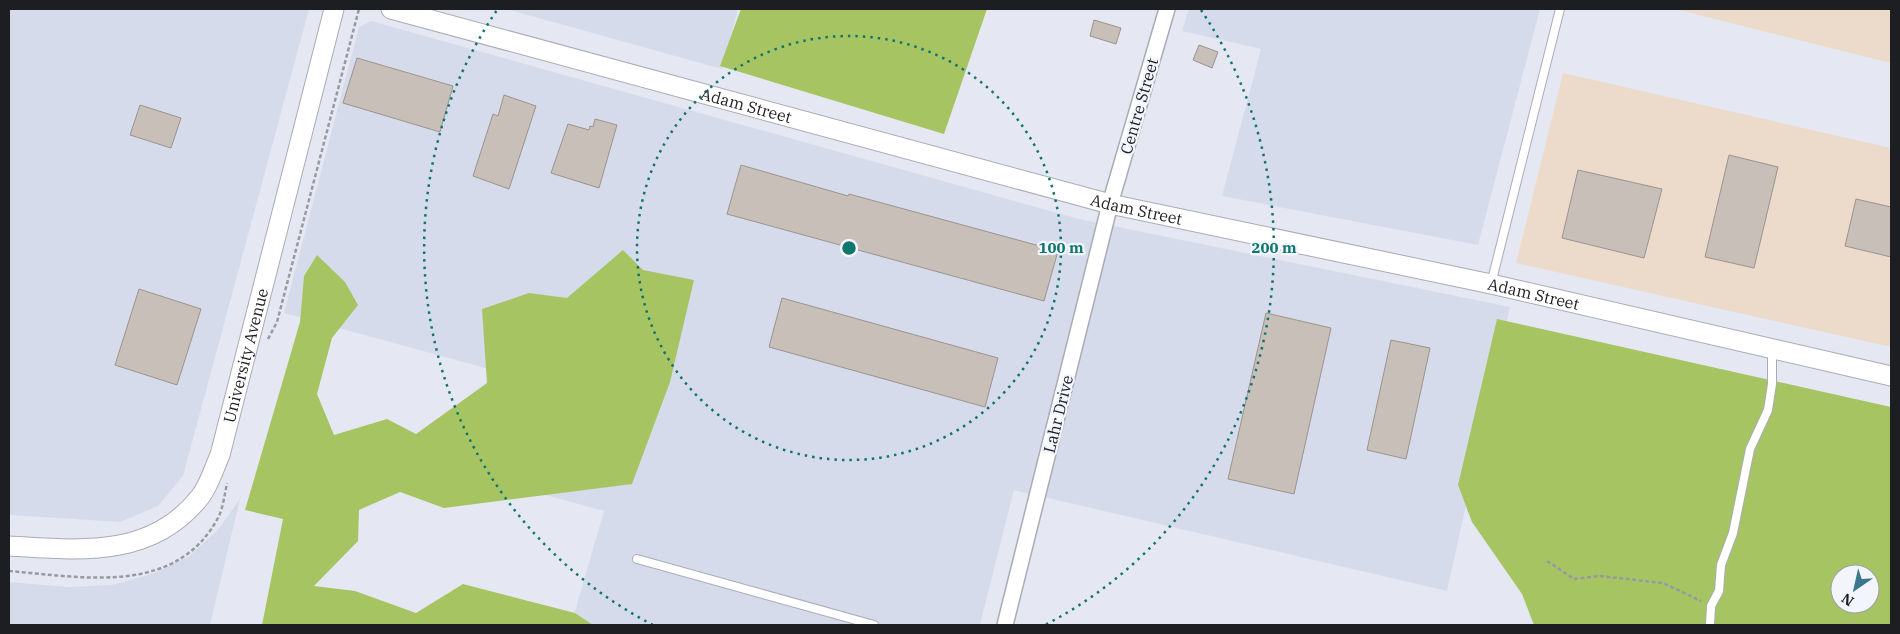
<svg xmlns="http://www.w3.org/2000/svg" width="1900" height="634" font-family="'IBM Plex Serif',serif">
  <rect width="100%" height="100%" fill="#e5e8f2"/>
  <g fill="#ecdbca">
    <path d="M1675 9H1891V63Z"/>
    <path d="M1563 73 1891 148V347L1516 263Z"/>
  </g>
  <g fill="#d6dbeb">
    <path d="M9 9H309L183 476 158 506 120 522 9 515Z"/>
    <path d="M506 9H738L722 69Z"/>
    <path d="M1189 9H1540L1478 245 1222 196 1261 49 1182 31Z"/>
    <path d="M371 21 1079 219 1510 307 1447 591 1014 490 980 625H571L604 511 520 488 547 385 284 313 359 27Z"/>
    <path d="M240 499 210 625H9V582L68 587 112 585 152 574 188 557 217 531Z"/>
  </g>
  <g fill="#a7c463" fill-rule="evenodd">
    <path d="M741 9H987L944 134 720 66Z"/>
    <path d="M623 250 643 270 694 280 670 382 632 484 444 508 400 492 359 510 358 541 314 586 355 591 416 613 463 584 575 613 593 625H262L283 519 245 510 300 322 304 276 317 255 345 282 358 305 332 338 317 394 334 435 387 419 416 434 487 383 482 309 529 293 567 298Z"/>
    <path d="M1497 319 1891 407V625H1534L1522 594 1472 522 1458 485ZM1840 574H1870V604H1840Z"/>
  </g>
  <g fill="#c7bfb8" stroke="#9b938d">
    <path d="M1094 20 1121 28 1116 44 1090 36Z"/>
    <path d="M1199 45 1218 52 1212 68 1193 60Z"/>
    <path d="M357 58 453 86 440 132 343 103Z"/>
    <path d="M504 95 536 106 509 189 473 176 493 114 498 116Z"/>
    <path d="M140 105 181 118 171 148 130 135Z"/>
    <path d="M595 119 617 125 599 188 551 173 568 124 589 130 590 126 593 127Z"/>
    <path d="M1729 155 1778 167 1754 268 1705 257Z"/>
    <path d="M741 165 848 196 849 194 1058 251 1044 301 727 214Z"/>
    <path d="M1578 170 1662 189 1644 258 1562 238Z"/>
    <path d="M1856 199 1891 207V257L1845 246Z"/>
    <path d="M139 289 201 309 177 385 115 365Z"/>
    <path d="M782 298 998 358 985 407 769 347Z"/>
    <path d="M1266 313 1331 328 1294 494 1228 479Z"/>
    <path d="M1391 340 1430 348 1406 459 1367 450Z"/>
  </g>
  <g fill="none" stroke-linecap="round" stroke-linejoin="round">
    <defs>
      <g id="service">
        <path d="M1491 284 1560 9"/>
        <path d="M637 559 874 625"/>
        <path d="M1710 625 1711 606 1719 591 1721 565 1733 533 1750 449 1768 410 1772 384V350"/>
      </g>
      <path id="minor" d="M1005 625 1110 204 1167 9"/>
      <g id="tertiary">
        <path id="s1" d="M391 9 1110 204 1491 284 1891 376"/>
        <path id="s2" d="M9 546C79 550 151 559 200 497 209 486 214 468 220 455L334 9"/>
      </g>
    </defs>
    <use href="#service" stroke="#a9acb5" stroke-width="10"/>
    <use href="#minor" stroke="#a9acb5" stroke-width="18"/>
    <use href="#tertiary" stroke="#a9acb5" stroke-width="21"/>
    <g stroke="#979aa1" stroke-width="2.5" stroke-dasharray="4 2.5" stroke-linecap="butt">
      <path d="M268 339 277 322 359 9"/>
      <path d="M1547 561 1574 579 1600 576 1663 583 1701 601"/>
      <path d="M9 571C83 577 177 597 219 516 223 507 225 493 227 483"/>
    </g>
    <use href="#service" stroke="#fff" stroke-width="8"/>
    <use href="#minor" stroke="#fff" stroke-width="15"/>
    <use href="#tertiary" stroke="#fff" stroke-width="19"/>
  </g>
  <g fill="none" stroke="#0f766e" stroke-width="2.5" stroke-dasharray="2.5 5">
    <circle cx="849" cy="248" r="212"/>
    <path d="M653 625A425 425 0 0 1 497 10M1201 10A425 425 0 0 1 1045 625"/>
  </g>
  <g text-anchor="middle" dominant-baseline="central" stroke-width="4.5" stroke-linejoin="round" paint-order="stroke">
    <g font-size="16" fill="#1d1e21" stroke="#f3f5fd">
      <text stroke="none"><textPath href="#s1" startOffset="368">Adam Street</textPath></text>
      <text transform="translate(1139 106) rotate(-74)">Centre Street</text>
      <text stroke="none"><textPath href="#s1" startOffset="772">Adam Street</textPath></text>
      <text stroke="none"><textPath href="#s1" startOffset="1178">Adam Street</textPath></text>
      <text stroke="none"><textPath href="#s2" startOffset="356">University Avenue</textPath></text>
      <text transform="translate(1058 414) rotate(-76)">Lahr Drive</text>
    </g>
  </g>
  <circle cx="849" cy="248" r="8" fill="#0f766e" stroke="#f3f5fd" stroke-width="2.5"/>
  <g font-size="15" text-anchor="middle" font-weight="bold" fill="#0f766e" stroke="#f3f5fd" stroke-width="4.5" stroke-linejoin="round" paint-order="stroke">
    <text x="1061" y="253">100 m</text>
    <text x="1274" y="253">200 m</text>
  </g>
  <rect width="1900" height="634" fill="none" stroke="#1d1e21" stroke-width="20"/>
  <g transform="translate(1855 589) rotate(214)"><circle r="24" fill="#f3f5fd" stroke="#9d9fa5"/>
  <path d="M0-4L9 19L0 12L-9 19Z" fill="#3b778e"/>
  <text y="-8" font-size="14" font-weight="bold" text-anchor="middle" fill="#1d1e21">N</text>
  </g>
</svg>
